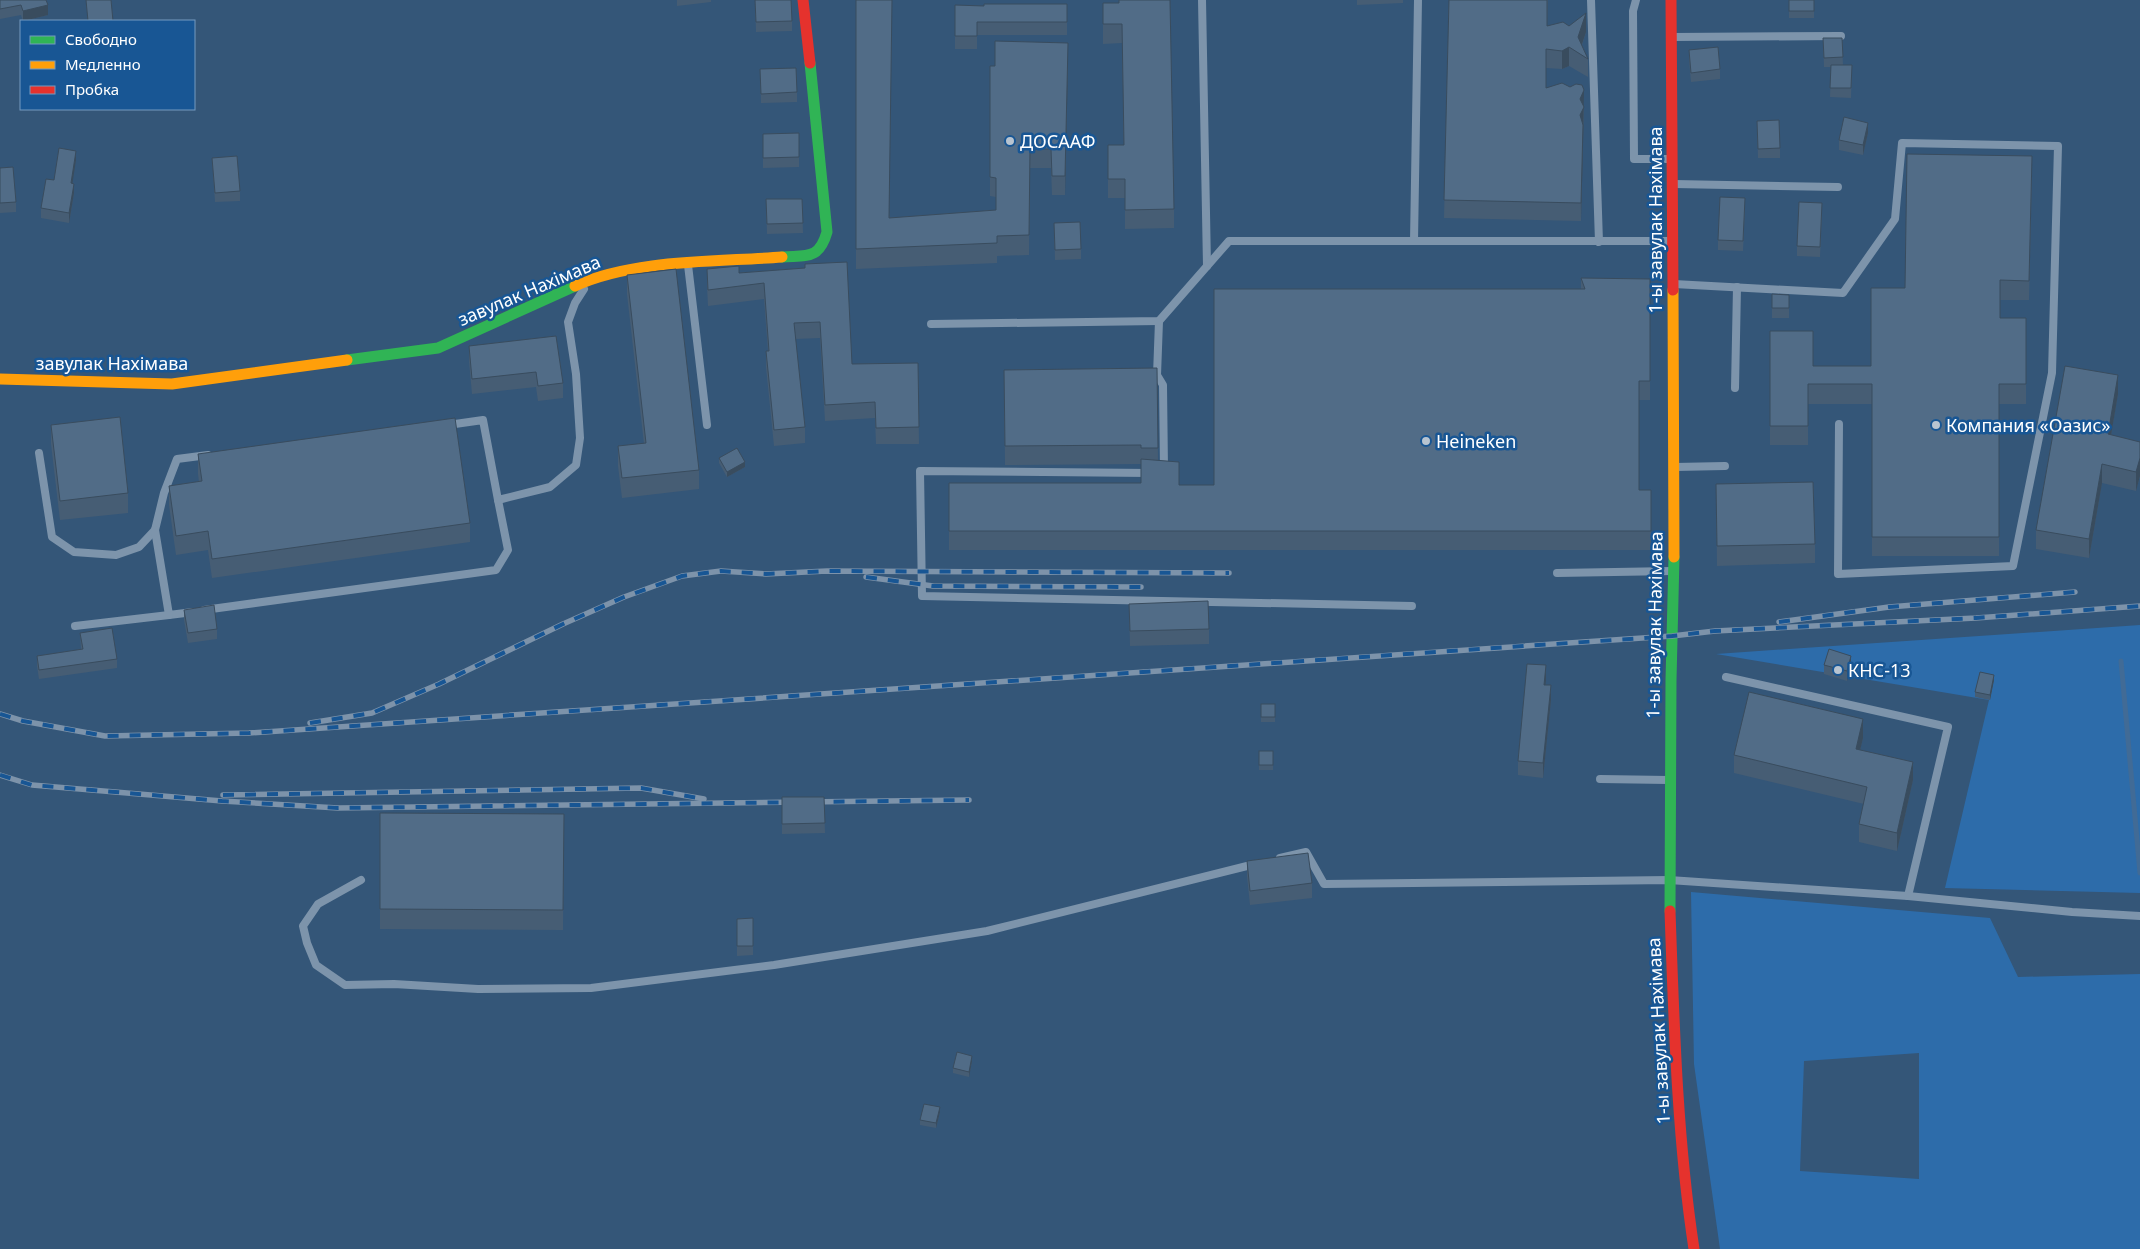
<svg xmlns="http://www.w3.org/2000/svg" width="2140" height="1249" font-family="'Noto Sans',sans-serif">
  <rect width="100%" height="100%" fill="#345678"/>
  <g fill="#2d6caa" fill-rule="evenodd">
    <path d="M2140 625V893L1945 888 1989 700 1716 654Z"/>
    <path d="M1691 892 1990 918 2018 977 2140 974V1249H1720L1694 1064ZM1919 1053V1179L1800 1171 1804 1061Z"/>
  </g>
  <g fill="none" stroke-linecap="round" stroke-linejoin="round">
    <path stroke="#416b96" stroke-width="5" d="M2121 661 2140 873"/>
    <g stroke="#7d94ab" stroke-width="8">
      <path d="M1202 0 1207 266"/>
      <path d="M1591 0 1599 242"/>
      <path d="M1636 0 1633 11 1634 159H1669"/>
      <path d="M1673 37 1841 36"/>
      <path d="M1674 184 1838 187"/>
      <path d="M1414 241 1418 0"/>
      <path d="M688 265 707 425"/>
      <path d="M1674 284 1843 293 1895 219 1902 143 2058 146 2052 373 2013 566 1838 574 1839 424"/>
      <path d="M1159 321 1157 375 1163 385 1164 470"/>
      <path d="M931 324 1159 321 1229 241H1670"/>
      <path d="M1735 388 1737 287"/>
      <path d="M448 425 483 420 498 500 550 487 576 465 580 438 576 374 568 322 575 303 584 289"/>
      <path d="M39 453 52 537 74 552 116 555 139 547 155 530 164 493 177 459 208 455"/>
      <path d="M1675 467 1725 466"/>
      <path d="M1150 473 920 471 922 596 1412 606"/>
      <path d="M155 530 169 615 193 612"/>
      <path d="M1557 573 1672 571"/>
      <path d="M204 610 496 570 508 550 498 500"/>
      <path d="M75 626 169 615"/>
      <path d="M1726 677 1948 727 1908 896"/>
      <path d="M1600 779 1668 780"/>
      <path d="M1280 858 1306 852 1324 884 1669 880 1908 896 2072 912 2140 916"/>
      <path d="M361 880 318 904 303 926 307 943 316 965 345 985 394 984 478 989 591 988 774 965 987 931 1255 864"/>
    </g>
    <g stroke="#30b455" stroke-width="11">
      <path d="M782 257C807 255 819 260 827 232L810 63"/>
      <path d="M347 360 438 348 575 286"/>
      <path d="M1670 911 1671 680 1674 557"/>
    </g>
    <g stroke="#ff9f0a" stroke-width="11">
      <path d="M575 286C634 259 717 262 782 257"/>
      <path d="M1673 290 1674 557"/>
      <path d="M0 379 172 384 347 360"/>
    </g>
    <g stroke="#e5322d" stroke-width="11">
      <path d="M803 0 810 63"/>
      <path d="M1671 0 1673 290"/>
      <path d="M1670 911C1674 1024 1677 1137 1694 1249"/>
    </g>
    <defs>
      <g id="rail">
        <path d="M866 577 933 586 1141 587"/>
        <path d="M1779 622 1889 607 2075 592"/>
        <path d="M0 714 23 721 105 736 249 733 1672 636 1715 631 1976 618 2140 606"/>
        <path d="M310 723 372 713 439 684 563 624 624 597 682 576 721 571 766 574 827 571 1229 573"/>
        <path d="M0 775 32 785 222 801 338 808 969 800"/>
        <path d="M223 795 641 788 704 799"/>
      </g>
    </defs>
    <use href="#rail" stroke="#7d93aa" stroke-width="5.5"/>
    <use href="#rail" stroke="#185694" stroke-width="4" stroke-dasharray="11" stroke-linecap="butt"/>
  </g>
  <g fill="#465d74">
    <path d="M0 0H46L48 15 23 21 21 15 0 19Z"/>
    <path d="M677 0H711V2L677 6Z"/>
    <path d="M755 0 792 21V31L756 32Z"/>
    <path d="M856 0 890 218 996 210V197L990 196V66L1068 63 1065 195H1052L1051 168H1030L1029 255 997 256V263L856 269Z"/>
    <path d="M1357 0H1403V3L1357 5Z"/>
    <path d="M1449 0H1548L1547 26H1569L1586 32 1582 45 1588 59V77L1569 66 1562 69 1546 68V88L1584 109 1581 221 1444 218Z"/>
    <rect x="1789" y="0" width="25" height="18"/>
    <path d="M1103 3H1119L1174 209V228L1125 229V198H1108V145H1124L1122 43 1103 44Z"/>
    <path d="M1067 4V35H977V49H955V36L984 6Z"/>
    <path d="M1823 38H1842L1843 65H1852L1851 98 1830 97 1831 67H1824Z"/>
    <path d="M1689 50 1720 69V79L1691 82 1689 60Z"/>
    <path d="M760 69 797 92V102L761 103Z"/>
    <path d="M1757 121 1780 148V158H1758Z"/>
    <path d="M799 133V167L763 168V134Z"/>
    <path d="M1868 133 1863 155 1839 150V140Z"/>
    <path d="M212 158 240 191V201L215 202Z"/>
    <path d="M76 160 72 183 74 193 69 223 41 218V208L54 180Z"/>
    <path d="M0 168 16 202V212L0 213Z"/>
    <path d="M2032 176 2029 300H2000V318H2026V404H1999V556H1872V404H1808V445H1770V331L1813 366H1871L1905 288Z"/>
    <path d="M766 199H802L803 233 767 234Z"/>
    <path d="M1745 208 1743 251 1718 250V240Z"/>
    <path d="M1822 213 1820 257 1797 256V246Z"/>
    <path d="M1054 223 1081 249V259L1055 260Z"/>
    <path d="M805 268 852 364 918 363 919 444H876L875 418 825 421 820 338 795 339 805 427V443L774 446 766 367V351H768L764 299 708 306 707 286V269L739 273Z"/>
    <path d="M627 275 699 470V489L622 498 618 466V446L644 444 627 294Z"/>
    <path d="M1581 278 1650 279V400H1639V490H1651V550H949V483H1141V464L1005 465 1004 370 1157 368 1158 460 1179 485H1214L1581 289Z"/>
    <path d="M1772 294 1789 295V318H1772Z"/>
    <path d="M469 346 563 383V398L538 401 536 387 472 394 469 361Z"/>
    <path d="M2118 394 2111 435 2140 442V476L2136 491 2102 483 2089 558 2036 549V530Z"/>
    <path d="M51 425 128 493V513L60 520 51 444Z"/>
    <path d="M198 454 470 523V542L212 578 208 550 176 555 169 505V486L199 482 198 474Z"/>
    <path d="M719 458 745 467 727 477 719 463Z"/>
    <path d="M1716 484 1815 544V563L1717 566Z"/>
    <path d="M1129 604 1209 629V644L1130 646Z"/>
    <path d="M184 610 217 629V639L188 643 184 620Z"/>
    <path d="M80 633 117 659V668L39 679 37 666V656L81 650Z"/>
    <path d="M1824 665H1851L1847 681 1824 674Z"/>
    <path d="M1546 680 1545 685 1551 700 1543 778 1518 775V761Z"/>
    <path d="M1994 680 1990 700 1975 697V692Z"/>
    <rect x="1261" y="704" width="14" height="18"/>
    <path d="M1863 738 1860 750 1913 780 1897 851 1859 842V824L1864 804 1734 773V755Z"/>
    <rect x="1259" y="751" width="14" height="19"/>
    <path d="M782 797H824L825 833 782 834Z"/>
    <path d="M380 813 564 814 563 930 380 929Z"/>
    <path d="M1247 861 1312 883V898L1250 905 1247 876Z"/>
    <path d="M753 918V955L737 956V919Z"/>
    <path d="M972 1061 969 1077 953 1073V1068Z"/>
    <path d="M940 1112 936 1128 920 1125V1120Z"/>
  </g>
  <g fill="#394c5e">
    <path d="M48 5V15L23 21V11Z"/>
    <path d="M1586 13V32L1579 53 1578 37Z"/>
    <path d="M1068 43V63L1065 195V176Z"/>
    <path d="M1569 47V66L1562 69V51Z"/>
    <path d="M1584 90 1583 144 1581 221 1580 99Z"/>
    <path d="M1868 123V133L1863 155V145Z"/>
    <path d="M76 151V160L71 193V183Z"/>
    <path d="M74 184V193L69 223V213Z"/>
    <path d="M2118 375V394L2108 453V434Z"/>
    <path d="M2140 458V476L2136 491V472Z"/>
    <path d="M745 462V467L727 477V472Z"/>
    <path d="M2102 464V483L2089 558V539Z"/>
    <path d="M1851 656V665L1847 681V671Z"/>
    <path d="M1546 665V680L1544 699V685Z"/>
    <path d="M1994 675V680L1990 700V695Z"/>
    <path d="M1551 685V700L1543 778V763Z"/>
    <path d="M1863 719V738L1856 767V749Z"/>
    <path d="M1913 762V780L1897 851V833Z"/>
    <path d="M972 1056V1061L969 1077V1072Z"/>
    <path d="M940 1107V1112L936 1128V1123Z"/>
  </g>
  <g fill="#516c87" stroke="#394c5e">
    <path d="M0 0H46L48 5 23 11 21 5 0 9Z"/>
    <path d="M86 0H111L113 21H88Z"/>
    <path d="M755 0H791L792 21 756 22Z"/>
    <path d="M856 0H892L889 218 996 210V178L990 177V66H995V41L1068 43 1065 176H1052L1051 149H1030L1029 235 997 236V243L856 249Z"/>
    <path d="M1119 0H1170L1174 209 1125 210V179H1108V145H1124L1122 24H1103V3H1119Z"/>
    <path d="M1449 0H1547V26L1563 22 1569 26 1586 13 1578 37 1588 59 1569 47 1562 51 1546 49V88L1562 83 1570 87 1576 84 1582 85 1584 90 1580 99 1584 107 1580 115 1583 125 1581 203 1444 200Z"/>
    <rect x="1789" y="0" width="25" height="11"/>
    <path d="M984 4H1067V22H977V36H955V5L984 6Z"/>
    <path d="M1823 38H1842L1843 57 1824 58Z"/>
    <path d="M1718 47 1720 69 1691 73 1689 50Z"/>
    <path d="M1831 65H1852L1851 88H1830Z"/>
    <path d="M796 68 797 92 761 94 760 69Z"/>
    <path d="M1844 117 1868 123 1863 145 1839 140Z"/>
    <path d="M1779 120 1780 148 1758 149 1757 121Z"/>
    <path d="M799 133V157L763 158V134Z"/>
    <path d="M59 148 76 151 71 183 74 184 69 213 41 208 46 179 54 180Z"/>
    <path d="M1907 154 2032 156 2029 281 2000 280V318H2026V384H1999V537H1872V384H1808V426H1770V331H1813V366H1871V288H1905Z"/>
    <path d="M237 156 240 191 215 193 212 158Z"/>
    <path d="M13 167 16 202 0 203V168Z"/>
    <path d="M1720 197 1745 198 1743 241 1718 240Z"/>
    <path d="M766 199H802L803 223 767 224Z"/>
    <path d="M1799 202 1822 203 1820 247 1797 246Z"/>
    <path d="M1080 222 1081 249 1055 250 1054 223Z"/>
    <path d="M847 262 852 364 918 363 919 427 876 428 875 402 825 405 820 322 794 323 805 427 774 430 766 351H769L764 283 708 290 707 269 739 266V273L805 268V264Z"/>
    <path d="M676 269 699 470 622 478 618 446 646 443 627 275Z"/>
    <path d="M1581 278 1650 279V381H1639V490H1651V531H949V483H1141V459L1179 462V485H1214V289H1585Z"/>
    <path d="M1772 294 1789 295V308H1772Z"/>
    <path d="M556 336 563 383 538 386 536 372 472 379 469 346Z"/>
    <path d="M2065 366 2118 375 2108 434 2140 442V458L2136 472 2102 464 2089 539 2036 530Z"/>
    <path d="M1157 368 1158 448H1141V445L1005 446 1004 370Z"/>
    <path d="M120 417 128 493 60 501 51 425Z"/>
    <path d="M455 418 470 523 212 559 208 531 176 536 169 486 202 481 198 454Z"/>
    <path d="M737 448 745 462 727 472 719 458Z"/>
    <path d="M1813 482 1815 544 1717 546 1716 484Z"/>
    <path d="M1208 601 1209 629 1130 631 1129 604Z"/>
    <path d="M214 605 217 629 188 633 184 610Z"/>
    <path d="M112 628 117 659 39 670 37 656 83 649 80 633Z"/>
    <path d="M1829 649 1851 656 1847 671 1824 665Z"/>
    <path d="M1527 664 1546 665 1544 685H1551L1543 763 1518 761Z"/>
    <path d="M1980 672 1994 675 1990 695 1975 692Z"/>
    <path d="M1749 692 1863 719 1856 749 1913 762 1897 833 1859 824 1867 787 1734 755Z"/>
    <rect x="1261" y="704" width="14" height="13"/>
    <rect x="1259" y="751" width="14" height="14"/>
    <path d="M782 797H824L825 823 782 824Z"/>
    <path d="M380 813 564 814 563 910 380 909Z"/>
    <path d="M1308 853 1312 883 1250 891 1247 861Z"/>
    <path d="M753 918V946H737V919Z"/>
    <path d="M957 1052 972 1056 969 1072 953 1068Z"/>
    <path d="M924 1104 940 1107 936 1123 920 1120Z"/>
  </g>
  <g fill="#b8c4d0" stroke="#185694" stroke-width="2">
    <circle cx="1010" cy="141" r="5"/>
    <circle cx="1936" cy="425" r="5"/>
    <circle cx="1426" cy="441" r="5"/>
    <circle cx="1838" cy="670" r="5"/>
  </g>
  <g text-anchor="middle" dominant-baseline="central" stroke-width="5" stroke-linejoin="round" paint-order="stroke">
    <g font-size="18" fill="#fff" stroke="#185694" text-anchor="start">
      <text x="1020" y="141">ДОСААФ</text>
      <text x="1946" y="425">Компания «Оазис»</text>
      <text x="1436" y="441">Heineken</text>
      <text x="1848" y="670">КНС-13</text>
    </g>
    <g font-size="18" fill="#fff" stroke="#185694">
      <text transform="translate(1655 220) rotate(-90)">1-ы завулак Нахімава</text>
      <text transform="translate(529 290) rotate(-23)">завулак Нахімава</text>
      <text x="112" y="363">завулак Нахімава</text>
      <text transform="translate(1654 625) rotate(-89)">1-ы завулак Нахімава</text>
      <text transform="translate(1658 1031) rotate(-93)">1-ы завулак Нахімава</text>
    </g>
  </g>
  <rect x="20" y="20" width="175" height="90" fill="#185694" stroke="#749abf"/>
  <rect x="30" y="36" width="25" height="8" fill="#30b455" stroke="#749abf"/>
  <text x="65" y="45" font-size="15" fill="#ffffff">Свободно</text>
  <rect x="30" y="61" width="25" height="8" fill="#ff9f0a" stroke="#749abf"/>
  <text x="65" y="70" font-size="15" fill="#ffffff">Медленно</text>
  <rect x="30" y="86" width="25" height="8" fill="#e5322d" stroke="#749abf"/>
  <text x="65" y="95" font-size="15" fill="#ffffff">Пробка</text>
</svg>
